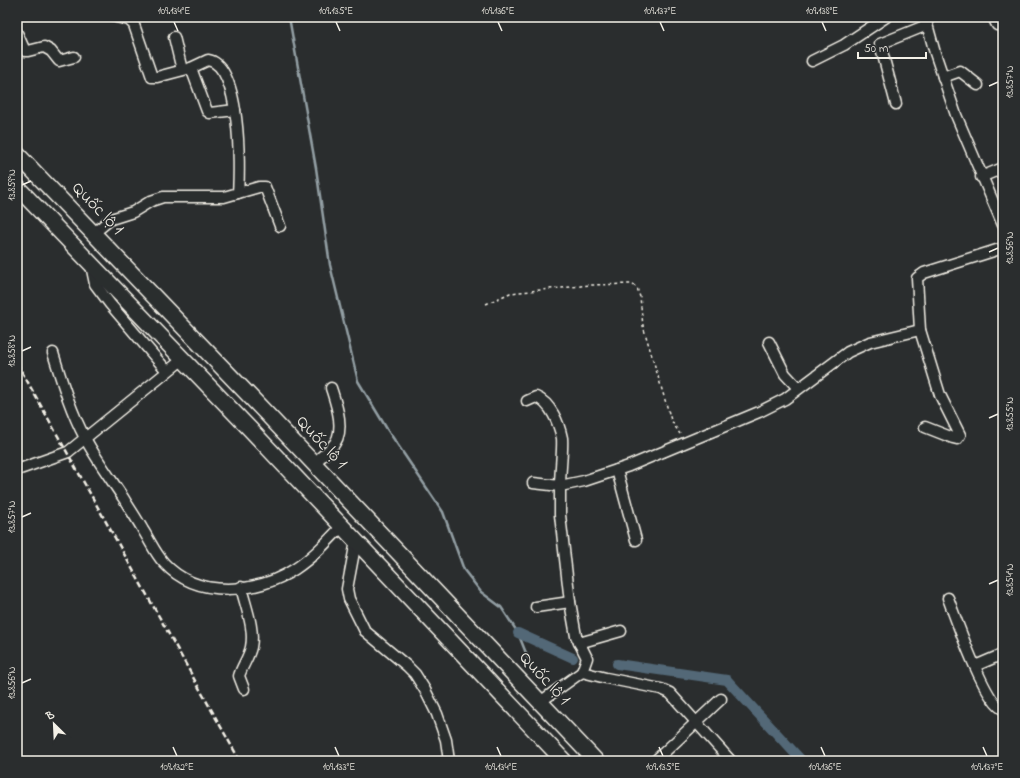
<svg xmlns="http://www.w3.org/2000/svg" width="1020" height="778" font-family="'Indie Flower',sans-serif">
  <rect width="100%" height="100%" fill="#2a2d2e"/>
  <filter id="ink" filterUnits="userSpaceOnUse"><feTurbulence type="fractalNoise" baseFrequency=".025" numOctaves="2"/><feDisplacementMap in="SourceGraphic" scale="8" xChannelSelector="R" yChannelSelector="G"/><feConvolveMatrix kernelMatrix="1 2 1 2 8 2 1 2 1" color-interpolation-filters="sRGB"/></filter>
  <g filter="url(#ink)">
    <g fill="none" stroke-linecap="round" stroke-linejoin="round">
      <path stroke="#939fa4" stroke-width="2.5" d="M289 17 316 168 330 265 358 381 387 429 443 512 464 570 481 592 501 607 518 633 528 658"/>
      <g stroke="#526877" stroke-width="10">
        <path d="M518 633 573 658"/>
        <path d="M617 664 727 680 802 761"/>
      </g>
      <defs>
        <g id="minor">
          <path d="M925 17 935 53 956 115 1003 225"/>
          <path d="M993 17 997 25"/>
          <path d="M17 33 25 51H28L44 47 51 51 59 61 74 57"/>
          <path d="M174 37 182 70"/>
          <path d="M812 61 844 45 886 17"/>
          <path d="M191 68 207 111 210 113 235 110"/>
          <path d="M943 77 960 71 978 85"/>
          <path d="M896 104 880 44 927 25"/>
          <path d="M981 177 1003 168"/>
          <path d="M238 193 259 187H265L280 226"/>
          <path d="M94 233 111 219 133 212 151 201 163 197H224L238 193C240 166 241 65 208 60L191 68 157 77H152L134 25 129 20 116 17"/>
          <path d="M91 265 95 284 110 304 167 371"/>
          <path d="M769 342 785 374 798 388"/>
          <path d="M53 353C62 382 71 412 85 438 96 459 111 479 124 499 130 509 137 519 143 530 150 541 155 553 164 563 197 599 257 594 295 569 313 557 327 542 342 526"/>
          <path d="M527 401 536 397C551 403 559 424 562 438 563 449 560 473 560 486L533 483"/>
          <path d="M925 427 953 438 957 439 960 435 940 395 920 330 917 278 924 273 1003 248"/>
          <path d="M314 463C321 457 329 451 335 443 345 428 336 404 331 388"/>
          <path d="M17 470 68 452 183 359"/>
          <path d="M617 470 636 540"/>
          <path d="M356 541 347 589 349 599 365 631 407 666 415 674 425 690 437 714 446 740 449 761"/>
          <path d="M241 587C245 605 255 628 251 647 249 657 242 666 239 676L244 689"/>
          <path d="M948 598C955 617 986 705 1003 709"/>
          <path d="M536 607 570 602"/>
          <path d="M579 643 621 631"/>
          <path d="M975 666 1003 654"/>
          <path d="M540 702 582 672"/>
          <path d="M655 761 721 699"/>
          <path d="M731 761 670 693 661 689 606 678 582 672 587 658 576 636 570 602 560 515V486L584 481 629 466 759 412 785 399 848 352 870 342 920 330"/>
        </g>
        <g id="highway">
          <path d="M17 154 265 412 596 761"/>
          <path d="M17 187 249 428 564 761"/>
        </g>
      </defs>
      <use href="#minor" stroke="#f4f1e8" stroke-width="13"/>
      <use href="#highway" stroke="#f4f1e8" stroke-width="18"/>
      <path stroke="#f4f1e8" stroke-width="1.5" stroke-dasharray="3 3" stroke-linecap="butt" d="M486 304 510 293 591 285 632 284 637 288 640 297 643 326 671 420 680 434"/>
      <use href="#minor" stroke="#2a2d2e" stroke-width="10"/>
      <use href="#highway" stroke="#2a2d2e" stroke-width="15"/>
      <path stroke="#f4f1e8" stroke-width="2.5" stroke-dasharray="6 3" stroke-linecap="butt" d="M17 363 240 761"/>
    </g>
  </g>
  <path fill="none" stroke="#f4f1e8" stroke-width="1.5" d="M174 22 178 31M336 22 340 31M498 22 502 31M660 22 664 31M822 22 826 31M989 86 998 82M22 185 31 181M989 252 998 248M22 351 31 347M989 418 998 414M22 517 31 513M989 584 998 580M22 683 31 679M173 747 177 756M335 747 339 756M497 747 501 756M659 747 663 756M821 747 825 756M983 747 987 756"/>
  <g text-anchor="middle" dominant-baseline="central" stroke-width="3" stroke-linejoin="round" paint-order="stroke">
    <g font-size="18" fill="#f4f1e8" stroke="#2a2d2e">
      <text transform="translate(97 209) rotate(46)">Quốc lộ 1</text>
      <text transform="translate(321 443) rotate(47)">Quốc lộ 1</text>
      <text transform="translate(544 679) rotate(47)">Quốc lộ 1</text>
    </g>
  </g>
  <rect width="1020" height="778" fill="none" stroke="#2a2d2e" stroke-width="44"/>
  <g transform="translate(54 724) rotate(336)" stroke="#2a2d2e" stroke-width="3" paint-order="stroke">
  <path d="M0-3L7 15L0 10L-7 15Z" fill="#f4f1e8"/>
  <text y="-6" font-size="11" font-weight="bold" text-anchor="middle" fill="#f4f1e8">B</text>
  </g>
  <path d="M858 52v6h68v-6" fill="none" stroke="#f4f1e8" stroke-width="2"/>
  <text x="864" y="52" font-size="12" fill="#f4f1e8" stroke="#2a2d2e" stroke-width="3" paint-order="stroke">50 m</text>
  <rect x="22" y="22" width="976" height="734" fill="none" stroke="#f4f1e8" stroke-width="1.5"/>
  <g font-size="10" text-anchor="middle" fill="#f4f1e8">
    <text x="174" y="14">109.134°E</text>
    <text x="336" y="14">109.135°E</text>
    <text x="498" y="14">109.136°E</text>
    <text x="660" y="14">109.137°E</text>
    <text x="822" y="14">109.138°E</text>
    <text transform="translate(1009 82) rotate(-90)" y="4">13.857°N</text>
    <text transform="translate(11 185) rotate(-90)" y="4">13.859°N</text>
    <text transform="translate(1009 248) rotate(-90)" y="4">13.856°N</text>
    <text transform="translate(11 351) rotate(-90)" y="4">13.858°N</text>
    <text transform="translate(1009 414) rotate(-90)" y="4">13.855°N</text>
    <text transform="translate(11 517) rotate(-90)" y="4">13.857°N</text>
    <text transform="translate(1009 580) rotate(-90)" y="4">13.854°N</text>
    <text transform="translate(11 683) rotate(-90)" y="4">13.856°N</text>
    <text x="177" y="770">109.132°E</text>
    <text x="339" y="770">109.133°E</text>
    <text x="501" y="770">109.134°E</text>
    <text x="663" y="770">109.135°E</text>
    <text x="825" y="770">109.136°E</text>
    <text x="987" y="770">109.137°E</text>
  </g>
</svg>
